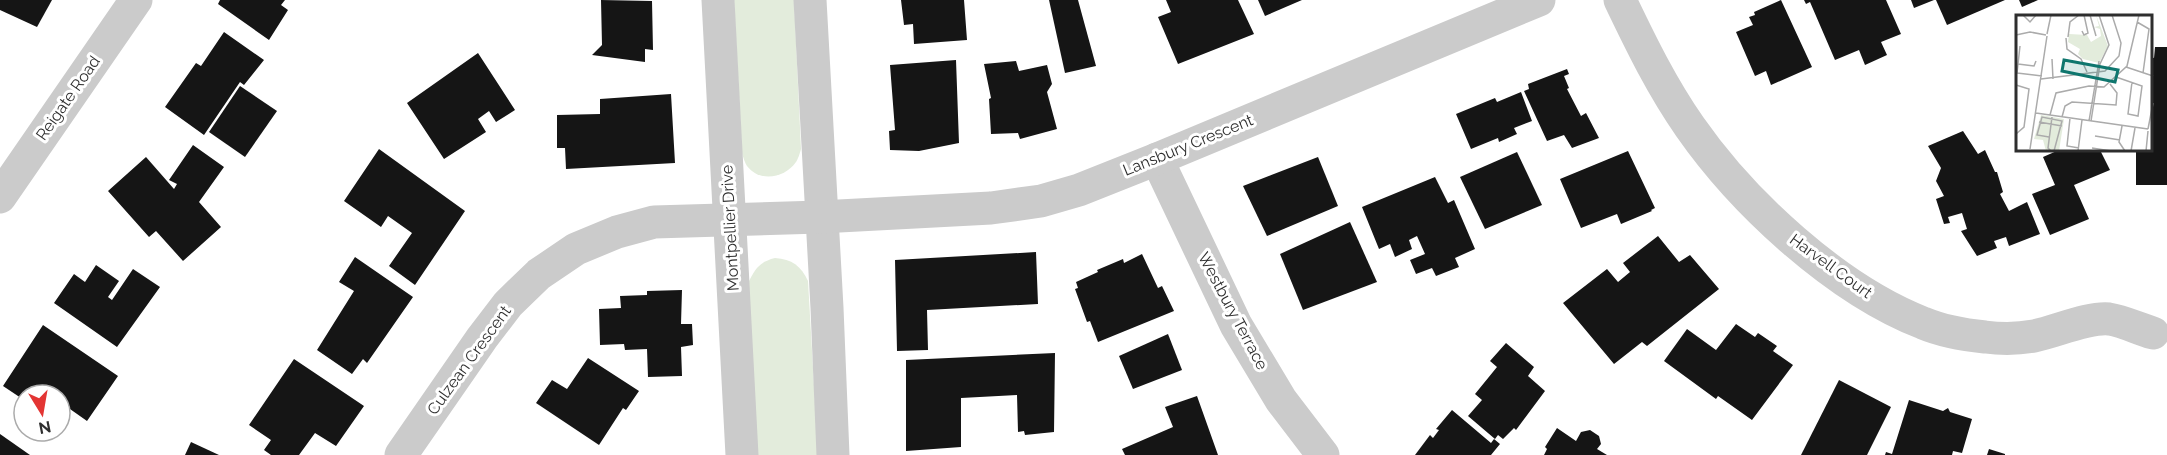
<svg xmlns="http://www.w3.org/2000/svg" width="2167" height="455" font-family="Raleway,sans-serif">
  <rect width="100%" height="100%" fill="#fff"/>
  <g fill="#e3ecdc">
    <path d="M734 0H794L801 149C800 153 798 159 796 162 785 178 760 183 747 166 745 163 743 157 742 153Z"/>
    <path d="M775 258C792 259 801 266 808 281L818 455H756L748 283C755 269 759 262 775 258Z"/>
  </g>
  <g fill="#151515">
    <path d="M0 0H52L37 27 0 10Z"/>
    <path d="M220 0H285L281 5 288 10 269 40 218 4Z"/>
    <path d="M601 0 652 1 653 50 645 49V62L592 55 602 45Z"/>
    <path d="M901 0H964L967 40 914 44 913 24 904 25Z"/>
    <path d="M1049 0H1078L1096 66 1065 73Z"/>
    <path d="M1166 0H1238L1254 34 1178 64 1158 17 1171 12Z"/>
    <path d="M1258 0H1302L1265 16Z"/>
    <path d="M1781 0 1812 67 1771 85 1766 71 1755 76 1736 32 1753 25 1749 17 1755 15 1754 12Z"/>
    <path d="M1804 0H1886L1901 34 1881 42 1887 55 1865 65 1859 50 1835 60 1810 2 1806 4Z"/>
    <path d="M1911 0H1934L1914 8Z"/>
    <path d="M1936 0H2005L1947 25Z"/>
    <path d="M2019 0H2038L2022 7Z"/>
    <path d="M224 32 264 60 244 85 240 82 204 135 165 107 196 63 201 66Z"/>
    <path d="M2155 47H2167V185H2136V150H2150V57L2154 58Z"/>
    <path d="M478 53 515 110 496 122 489 111 478 119 486 132 444 159 407 103Z"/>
    <path d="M956 60 959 143 919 151 890 150 889 131 895 130 890 65Z"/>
    <path d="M1016 61 1019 71 1047 65 1052 84 1047 92 1057 129 1020 139 1018 133 991 134 989 99 991 98 984 64Z"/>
    <path d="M1567 69 1569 74 1564 76 1569 88 1567 89 1581 116 1586 113 1599 138 1572 148 1564 135 1547 141 1524 91 1529 89 1528 84Z"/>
    <path d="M240 86 277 111 245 157 209 132Z"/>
    <path d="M1521 92 1532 121 1514 128 1517 134 1499 142 1498 138 1471 149 1456 114 1495 98 1497 102Z"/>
    <path d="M671 94 675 163 566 169 565 148H557V115L600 114V99Z"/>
    <path d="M1963 131 1978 154 1985 150 1995 172H1997L2003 192 2000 194 2009 211 2027 202 2040 234 2009 246 2006 237 1994 241 1997 248 1977 256 1961 231 1967 229 1962 213 1948 217 1950 223 1944 224 1936 199 1944 196 1936 181 1941 168 1928 146Z"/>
    <path d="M193 145 224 167 199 202 221 227 183 261 156 231 149 237 108 191 146 157 174 189 177 184 169 180Z"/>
    <path d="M379 149 465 211 415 285 389 266 412 233 388 216 381 227 344 201Z"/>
    <path d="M2059 150H2100L2110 170 2074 185 2089 219 2050 235 2032 194 2055 185 2043 157Z"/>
    <path d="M1628 151 1655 208 1651 210 1652 211 1621 224 1617 214 1581 228 1560 179Z"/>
    <path d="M1517 152 1542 205 1485 229 1460 177Z"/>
    <path d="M1318 157 1338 206 1267 236 1243 186Z"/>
    <path d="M1435 177 1448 203 1454 200 1475 249 1455 258 1459 267 1436 276 1432 268 1416 274 1410 260 1425 254 1417 236 1409 240 1412 249 1395 257 1390 244 1379 249 1362 207Z"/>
    <path d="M1350 222 1377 282 1303 310 1280 254Z"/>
    <path d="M1658 236 1679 262 1690 255 1719 289 1647 346 1642 342 1614 364 1563 303 1607 269 1618 282 1630 272 1623 263Z"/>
    <path d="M1036 252 1038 304 927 310 928 350 897 351 895 260Z"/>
    <path d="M1142 254 1158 288 1162 286 1174 311 1098 342 1090 321 1087 322 1075 289 1078 288 1076 282 1098 272 1097 270 1123 259 1124 263Z"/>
    <path d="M355 257 413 297 367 363 363 359 352 374 317 350 354 291 339 282Z"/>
    <path d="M96 265 119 281 108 297 112 300 133 269 160 287 117 347 54 303 74 274 85 282Z"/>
    <path d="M682 290 681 324H692L693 345 681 347 682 376 648 377 647 349 625 350 624 344 600 345 599 309 621 308 620 296 647 295V291Z"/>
    <path d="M1736 324 1755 337 1758 333 1777 346 1773 351 1793 365 1752 420 1718 396 1716 399 1664 361 1687 329 1716 350Z"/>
    <path d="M43 325 118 376 87 421 60 402V395H24V400L3 386Z"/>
    <path d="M1168 334 1182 370 1133 389 1119 356Z"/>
    <path d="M1506 343 1534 367 1528 376 1545 391 1516 430 1514 428 1503 439 1498 435 1495 439 1468 416 1482 400 1475 394 1497 367 1490 361Z"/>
    <path d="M1055 353 1054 432 1025 435 1024 431 1018 432 1017 395 961 398V447L906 451V360Z"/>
    <path d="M588 358 639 391 626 410 623 408 599 445 536 403 552 380 567 389Z"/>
    <path d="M294 359 364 406 336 446 315 433 299 455H271L264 450 271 440 249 425Z"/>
    <path d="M1839 380 1891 407 1867 455H1801Z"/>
    <path d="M1197 396 1218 455H1125L1122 449 1173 427 1165 407Z"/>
    <path d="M1909 400 1943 411 1948 408 1950 412 1972 419 1962 453 1953 451 1952 455H1885L1886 452 1892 454Z"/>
    <path d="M1452 410 1491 443 1494 439 1500 444 1491 455H1415L1430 435 1433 438 1439 430 1436 429Z"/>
    <path d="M1557 428 1576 441 1581 432 1590 430 1599 436 1601 444 1597 449 1607 455H1544L1547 449 1545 447Z"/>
    <path d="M0 434 30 455H0Z"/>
    <path d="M191 442 219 455H185Z"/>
    <path d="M1989 449 2005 454V455H1987Z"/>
  </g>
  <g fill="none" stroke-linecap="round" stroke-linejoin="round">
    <g stroke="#cbcbcb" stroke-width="33">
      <path d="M718 0 742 455"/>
      <path d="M810 0 827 308 833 455"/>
      <path d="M1620 0C1641 44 1662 87 1690 127 1743 203 1836 289 1923 323 1942 331 1965 335 1985 337 2001 339 2018 339 2034 336 2055 332 2088 317 2109 319 2123 321 2139 329 2153 333"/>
      <path d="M1157 159 1236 325 1281 400 1323 455"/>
      <path d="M0 197 136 0"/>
      <path d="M401 455 482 338 508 304 539 274 576 249 617 232 654 222 820 217 991 208 1041 201 1079 190 1157 159 1539 0"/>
    </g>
  </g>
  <g text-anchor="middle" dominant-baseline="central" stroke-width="6" stroke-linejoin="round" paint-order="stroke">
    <g font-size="16" fill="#2e2e2e" stroke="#fff">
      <text transform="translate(68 98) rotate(-55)">Reigate Road</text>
      <text transform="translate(1188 145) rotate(-22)">Lansbury Crescent</text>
      <text transform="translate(730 228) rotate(-93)">Montpellier Drive</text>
      <text transform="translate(1831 266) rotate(36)">Harvell Court</text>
      <text transform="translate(1233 311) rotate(62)">Westbury Terrace</text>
      <text transform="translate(469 360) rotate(-54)">Culzean Crescent</text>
    </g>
  </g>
  <g transform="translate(2016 15)">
    <rect width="136" height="136" fill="#fff"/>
    <path d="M80 0 92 31 83 48 67 44 62 39 64 34 52 27 53 19 71 20 75 27 85 21 84 14 78 12 83 11ZM25 100 48 104 43 136H30L27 125 18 124Z" fill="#e3ecdc"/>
    <path fill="none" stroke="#ababab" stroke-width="1.5" d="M7 0 14 7 20 0M74 0 80 21M121 7 133 14 127 58M66 16 68 20 72 18 68 0M31 19 35 0M0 20 14 17 30 20M52 22 54 7 63 0M50 23 51 34 65 44 71 57M36 44 37 64M2 49 18 51 20 46M110 52 137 61M1 58 4 31M1 58 26 61M100 62 126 71 122 101 117 100M25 64 89 56 103 41 105 28 96 0M116 67 112 99 117 100M0 70 13 74 8 112 0 119M20 98 132 114M34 100 40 78 73 71 88 72 111 51 123 0M46 102 49 91 56 87 100 90 101 78 94 69M54 103 51 131 63 133M73 106 83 46M75 106 84 49 93 30 83 0M23 107 46 111M106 111 103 127 109 136M132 114 137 88M79 121 104 125M33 122 21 120 26 102 46 106 38 136M76 133 95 136M14 134 31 21M35 136 32 133 36 102M62 136 66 105M115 136 119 113M130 136 132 116"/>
    <path fill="#0f766e" fill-opacity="0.15" stroke="#0f766e" stroke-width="3" d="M48 45 102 55 99 67 46 56Z"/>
    <rect width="136" height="136" fill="none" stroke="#2e2e2e" stroke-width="3"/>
  </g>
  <g transform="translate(42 413) rotate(169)"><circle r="28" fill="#ffffff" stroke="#ababab" stroke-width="1.5"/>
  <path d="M0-4.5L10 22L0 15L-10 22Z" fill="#e33533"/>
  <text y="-9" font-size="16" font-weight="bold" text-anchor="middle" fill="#2e2e2e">N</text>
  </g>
</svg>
